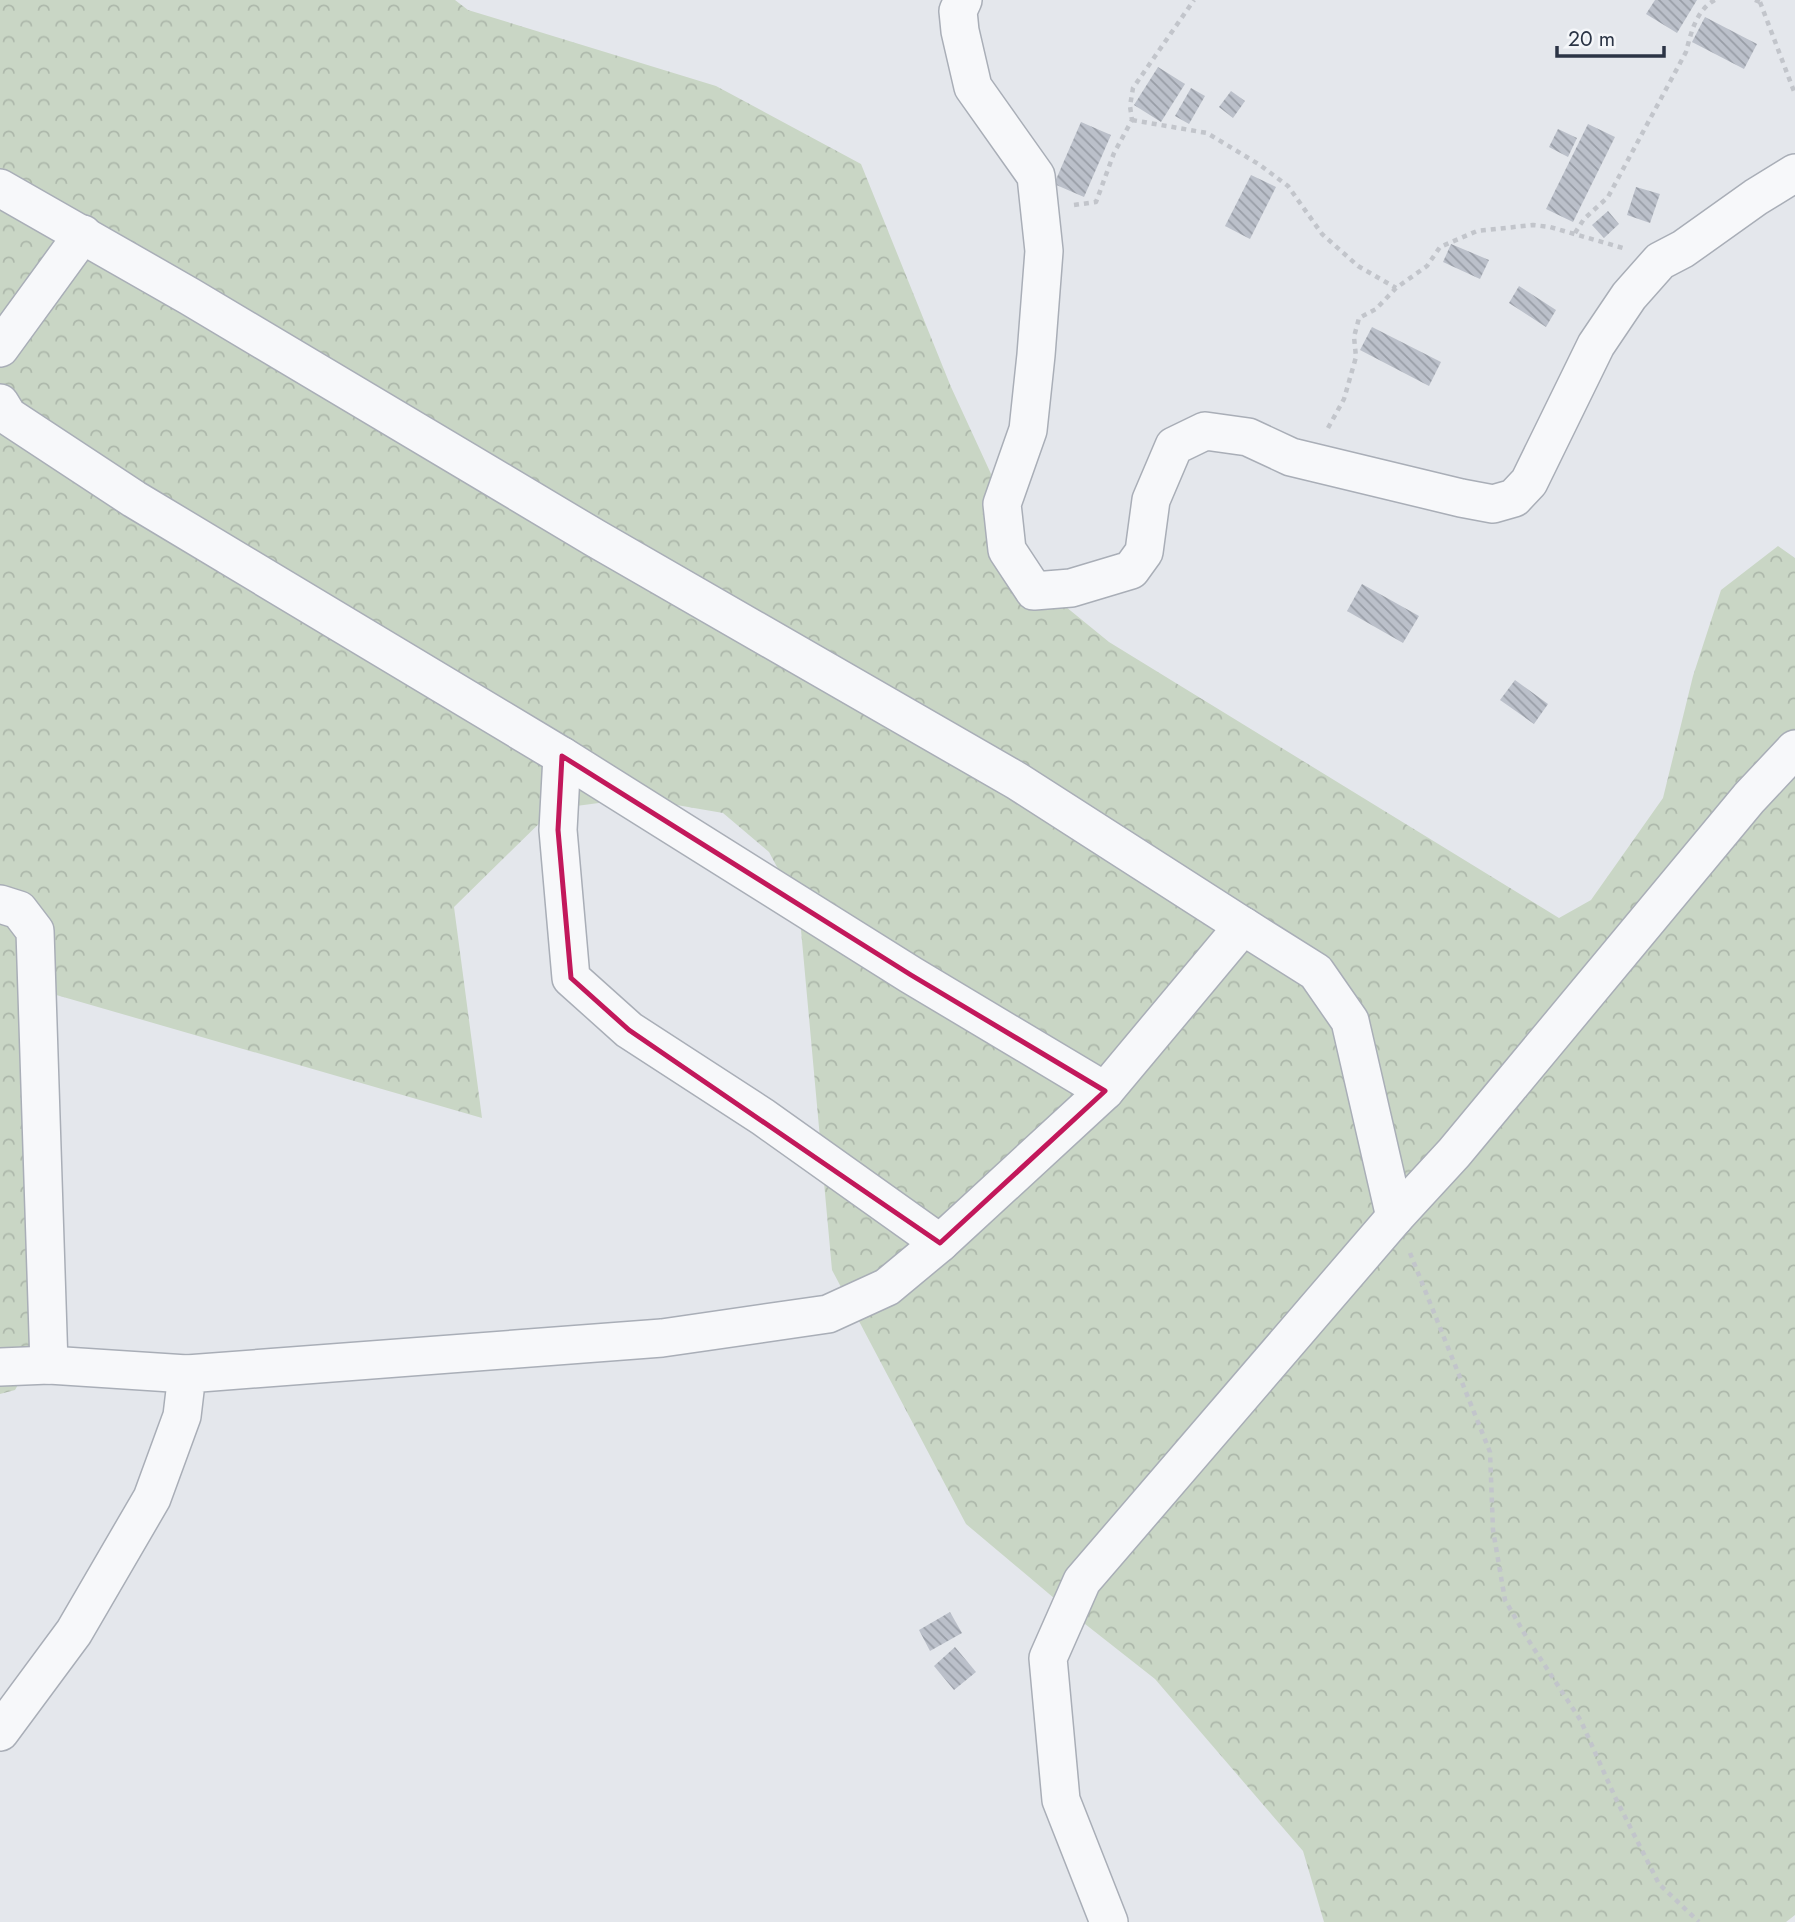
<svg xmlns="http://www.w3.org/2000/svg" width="1795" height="1922" font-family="Jost,sans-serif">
  <defs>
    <pattern id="forest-crowns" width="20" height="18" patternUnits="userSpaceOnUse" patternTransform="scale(1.75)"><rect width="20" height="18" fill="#c9d6c5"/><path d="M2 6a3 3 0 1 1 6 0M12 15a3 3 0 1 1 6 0" fill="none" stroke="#adb8ab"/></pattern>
    <pattern id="building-back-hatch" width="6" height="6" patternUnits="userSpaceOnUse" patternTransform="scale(1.75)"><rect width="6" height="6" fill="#bbc0ca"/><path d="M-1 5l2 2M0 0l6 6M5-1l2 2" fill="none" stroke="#989da6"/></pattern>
  </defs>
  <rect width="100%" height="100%" fill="#e4e7ec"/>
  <path fill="url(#forest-crowns)" d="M0 0H455L468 10 716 86 861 164 951 387 1044 589 1109 642 1559 918 1591 900 1663 798 1693 676 1721 590 1778 546 1795 558V1915L1786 1922H1324L1303 1851 1155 1679 1080 1620 966 1524 832 1270 799 908 769 852 723 813 636 798 554 809 454 907 482 1118 46 992 61 1310 15 1390 0 1394Z"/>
  <g fill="url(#building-back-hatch)">
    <path d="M1655 0H1697L1677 33 1646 14Z"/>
    <path d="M1705 17 1757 44 1744 69 1692 42Z"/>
    <path d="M1158 67 1185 84 1161 122 1134 105Z"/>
    <path d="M1191 88 1205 96 1189 124 1175 116Z"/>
    <path d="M1231 91 1245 101 1233 118 1219 107Z"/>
    <path d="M1081 122 1111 135 1084 197 1054 184Z"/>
    <path d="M1588 124 1615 137 1573 222 1546 209Z"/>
    <path d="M1558 129 1577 138 1568 157 1549 147Z"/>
    <path d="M1251 175 1276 187 1250 239 1225 226Z"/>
    <path d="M1636 187 1660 194 1650 223 1627 215Z"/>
    <path d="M1608 211 1619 224 1604 238 1592 225Z"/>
    <path d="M1451 244 1489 260 1480 279 1443 262Z"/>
    <path d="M1519 286 1556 310 1546 327 1509 303Z"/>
    <path d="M1372 327 1441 362 1429 386 1360 350Z"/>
    <path d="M1362 584 1419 616 1403 643 1347 611Z"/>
    <path d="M1515 680 1548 704 1534 724 1500 700Z"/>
    <path d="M950 1612 962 1633 930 1651 919 1630Z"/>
    <path d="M955 1647 976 1672 954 1690 934 1666Z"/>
  </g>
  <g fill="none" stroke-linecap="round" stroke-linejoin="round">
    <defs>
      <g id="minor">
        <path d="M963 0 958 11 960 31 973 87 1036 176 1044 251 1036 355 1028 430 1002 504 1007 550 1034 591 1071 588 1131 570 1144 552 1151 500 1174 446 1205 431 1248 437 1291 457 1461 498 1493 504 1514 498 1529 482 1596 345 1629 296 1660 261 1683 249 1756 197 1795 173"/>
        <path d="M0 188 189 296 595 538 1017 781 1243 926 1105 1091 940 1243 887 1287 828 1314 662 1338 187 1374 182 1416 152 1498 74 1632 0 1732"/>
        <path d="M0 348 83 234"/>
        <path d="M0 403 8 416 134 499 562 756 558 830 571 978 629 1030 763 1117 940 1243"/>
        <path d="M562 756 911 975 1105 1091"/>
        <path d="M0 904 19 910 35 931 49 1365"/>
        <path d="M1243 926 1316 972 1350 1021 1395 1217"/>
        <path d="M0 1367 49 1365 187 1374"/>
        <path d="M1109 1922 1061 1800 1048 1658 1082 1581 1395 1217 1454 1153 1749 798 1795 749"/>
      </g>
    </defs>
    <use href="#minor" stroke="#a9aeb7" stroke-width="40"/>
    <g stroke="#c2c5cb" stroke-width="4.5" stroke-dasharray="5 5" stroke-linecap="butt">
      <path d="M1755 0 1760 2 1763 0"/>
      <path d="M1760 2 1795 94"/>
      <path d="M1132 120 1207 133 1260 165 1288 186 1322 234 1358 266 1396 288"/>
      <path d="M1074 205 1096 202 1114 153 1132 120 1130 106 1133 88 1194 0"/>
      <path d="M1575 233 1584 219 1608 197 1686 52C1691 33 1696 10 1715 0"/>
      <path d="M1328 428 1344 399 1356 357 1354 337 1359 318 1376 309 1396 288 1427 266 1440 247 1477 231 1533 225 1550 227 1623 248"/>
      <path d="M1410 1253 1490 1452 1493 1530 1505 1600 1527 1638 1581 1721 1615 1797 1659 1884 1699 1922"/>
    </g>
    <use href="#minor" stroke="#f7f8fa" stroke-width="37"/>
  </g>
  <path fill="none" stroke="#c2185b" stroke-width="5" stroke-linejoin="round" d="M562 756 911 975 1105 1091 940 1243 629 1030 571 978 558 830Z"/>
  <path d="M1557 46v10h107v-10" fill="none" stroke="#2b3445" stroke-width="3.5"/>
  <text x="1568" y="46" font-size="21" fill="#2b3445" stroke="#f4f6f9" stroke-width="5" paint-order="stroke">20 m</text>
</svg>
